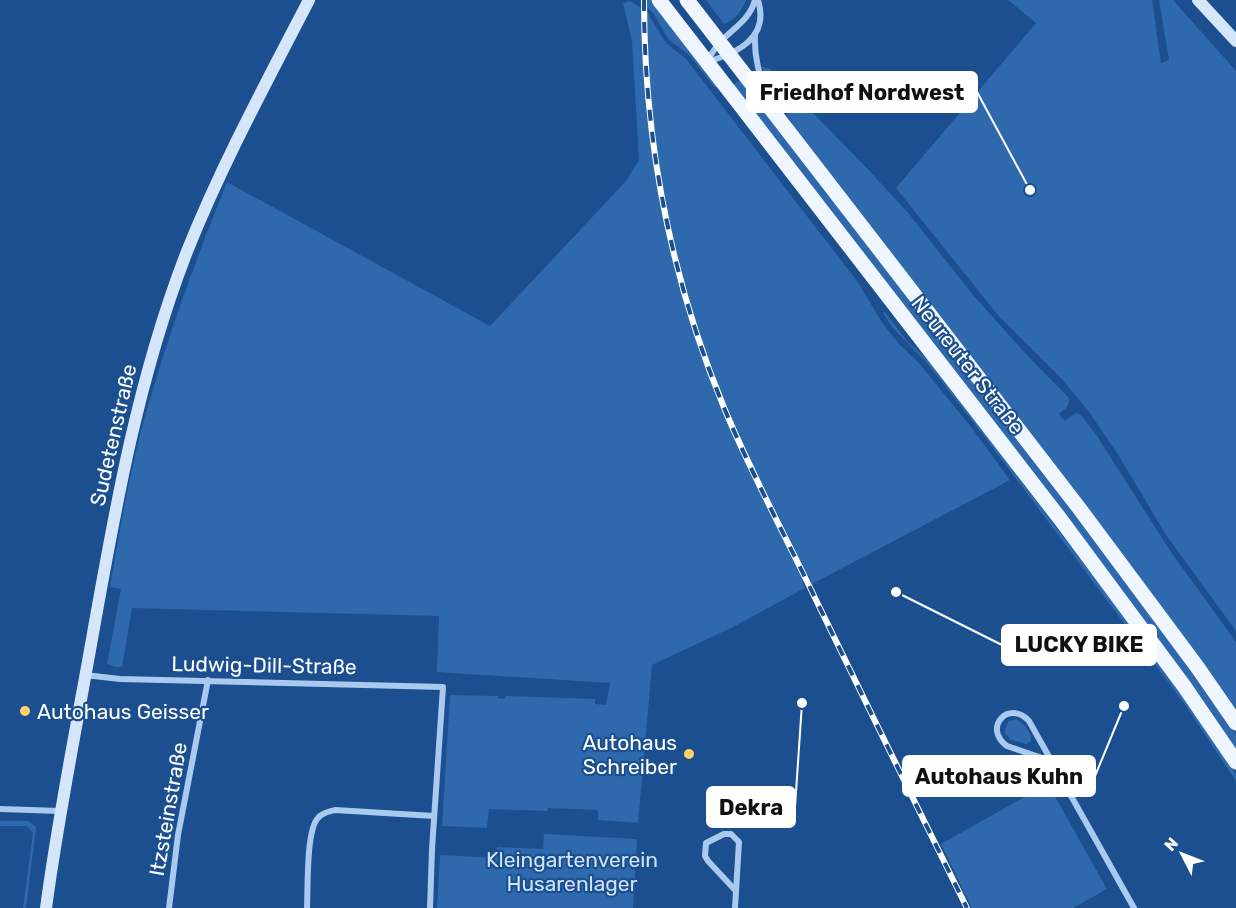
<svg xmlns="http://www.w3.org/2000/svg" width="1236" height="908" font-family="Rubik,sans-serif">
  <rect width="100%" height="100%" fill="#1b4f8f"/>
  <g fill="#2e69ad">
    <path d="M646 0H652L718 87H714L690 56 668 39 654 14 647 7Z"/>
    <path d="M706 0H746C742 11 735 20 724 24Z"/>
    <path d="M1008 0H1152L1161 63 1169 60 1159 0H1173L1236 71V631L1166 535 1119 456 1089 412 1060 377 997 314 896 188 1036 23Z"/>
    <path d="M630 1 647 12 666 43 686 59 857 281 883 324 899 344 918 362 971 427 1010 480 812 584 809 576 802 579 805 588 731 628 652 665 638 823 598 820V810L548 808 547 811 489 809 487 828 442 826 450 695 498 696V698L505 699 506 696 595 699V704L606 705 610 683 437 672 439 616 132 608 122 667H115L107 664 121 589 110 587C118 540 126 493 137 447 160 357 192 269 227 182L490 326 626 181 639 160 632 41 623 3Z"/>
    <path d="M762 67 770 69 863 164 909 214 973 295 1024 352 1069 398C1070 406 1065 409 1059 414L1065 421 1075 413 1080 414 1095 433 1171 552 1236 642V711L798 134 766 79Z"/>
    <path d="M740 80 1156 621 1236 734V752L733 85Z"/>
    <path d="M885 312 907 341 931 363 1168 674 1231 764 1236 774V781L1183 702 981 432 927 363 892 327 883 313Z"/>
    <path d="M1016 719C1024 724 1031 731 1031 741L1026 744 1011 740 1004 732 1008 722Z"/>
    <path d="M1048 784 1107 889 1073 908H972L941 844Z"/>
    <path d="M0 821H28L36 827 26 908H23L33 833 27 826H0Z"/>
    <path d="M544 834 637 839 633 908H437L440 855 496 858 497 847 543 849Z"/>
  </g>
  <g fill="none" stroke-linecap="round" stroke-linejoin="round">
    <g stroke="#a9c9ee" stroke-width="6">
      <path d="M755 35C754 57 759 74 767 94"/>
      <path d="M707 62C737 53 770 38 758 0"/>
      <path d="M707 62C711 55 715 47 721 41 734 28 750 19 755 0"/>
      <path d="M85 675 120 679 443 687 432 849 430 908"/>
      <path d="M1051 761 1007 746C982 728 1009 699 1029 721L1134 908"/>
      <path d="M0 809 60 811"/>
      <path d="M169 908 178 835 208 680"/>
      <path d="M307 908C308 889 306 830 318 818 323 812 329 812 335 810L434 816"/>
      <path d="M735 908 739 842 731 834H724L706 843 705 856 708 861 736 891"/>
    </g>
    <g stroke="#d6e6fa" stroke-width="12">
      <path d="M1198 0 1236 41"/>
      <path d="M46 908C58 818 76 729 92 639 115 509 138 378 186 254 221 166 266 83 309 0"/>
    </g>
    <g stroke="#f0f6ff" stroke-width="15">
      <path d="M659 0 1061 520 1184 686 1236 762"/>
      <path d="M687 0 1079 508 1198 668 1236 723"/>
    </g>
    <defs>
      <path id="rail" d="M644 0C644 141 671 280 725 410 752 475 786 537 816 600 866 703 916 805 967 908"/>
    </defs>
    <use href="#rail" stroke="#fff" stroke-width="6"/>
    <use href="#rail" stroke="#1b4f8f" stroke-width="4" stroke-dasharray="11" stroke-linecap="butt"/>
  </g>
  <g fill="#ffd166" stroke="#1b4f8f" stroke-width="2">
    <circle cx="25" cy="711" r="6"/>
    <circle cx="689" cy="754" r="6"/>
  </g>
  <g text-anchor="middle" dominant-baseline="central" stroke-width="4.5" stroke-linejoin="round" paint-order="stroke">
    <g font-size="21" fill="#fff" stroke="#1b4f8f">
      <text transform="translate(968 365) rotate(52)">Neureuter Straße</text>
      <text transform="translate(113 435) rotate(-77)">Sudetenstraße</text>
      <text transform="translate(264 665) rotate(1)">Ludwig-Dill-Straße</text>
      <text transform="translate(168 809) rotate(-80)">Itzsteinstraße</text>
    </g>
    <g font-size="21" fill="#fff" stroke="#1b4f8f" text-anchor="start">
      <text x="37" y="711">Autohaus Geisser</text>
      <text x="677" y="742" text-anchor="end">Autohaus<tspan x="677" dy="24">Schreiber</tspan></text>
    </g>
    <g font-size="21" fill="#cfe3fa" stroke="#1b4f8f">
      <text x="572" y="859">Kleingartenverein<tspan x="572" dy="24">Husarenlager</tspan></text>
    </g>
  </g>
  <path fill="none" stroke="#fff" stroke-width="2" d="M1030 190L977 92M896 592L1002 645M1124 706L1095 776M802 703L795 807"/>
  <g fill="#fff" stroke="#1b4f8f" stroke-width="2">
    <circle cx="1030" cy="190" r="6"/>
    <circle cx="896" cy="592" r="6"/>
    <circle cx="1124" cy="706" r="6"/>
    <circle cx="802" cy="703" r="6"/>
  </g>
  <g fill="#fff" stroke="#fff" stroke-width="2">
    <rect x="747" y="72" width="230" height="40" rx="6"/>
    <rect x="1002" y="625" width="154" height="40" rx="6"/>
    <rect x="903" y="756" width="192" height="40" rx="6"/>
    <rect x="707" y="787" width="88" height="40" rx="6"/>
  </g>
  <g font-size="22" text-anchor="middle" font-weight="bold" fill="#111">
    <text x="862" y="100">Friedhof Nordwest</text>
    <text x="1079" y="652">LUCKY BIKE</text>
    <text x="999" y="784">Autohaus Kuhn</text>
    <text x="751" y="815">Dekra</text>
  </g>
  <g transform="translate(1182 854) rotate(312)" stroke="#1b4f8f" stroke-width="4.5" paint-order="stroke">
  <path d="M0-4.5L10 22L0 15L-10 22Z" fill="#ffffff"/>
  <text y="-9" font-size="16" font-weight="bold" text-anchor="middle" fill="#ffffff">N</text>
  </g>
</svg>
